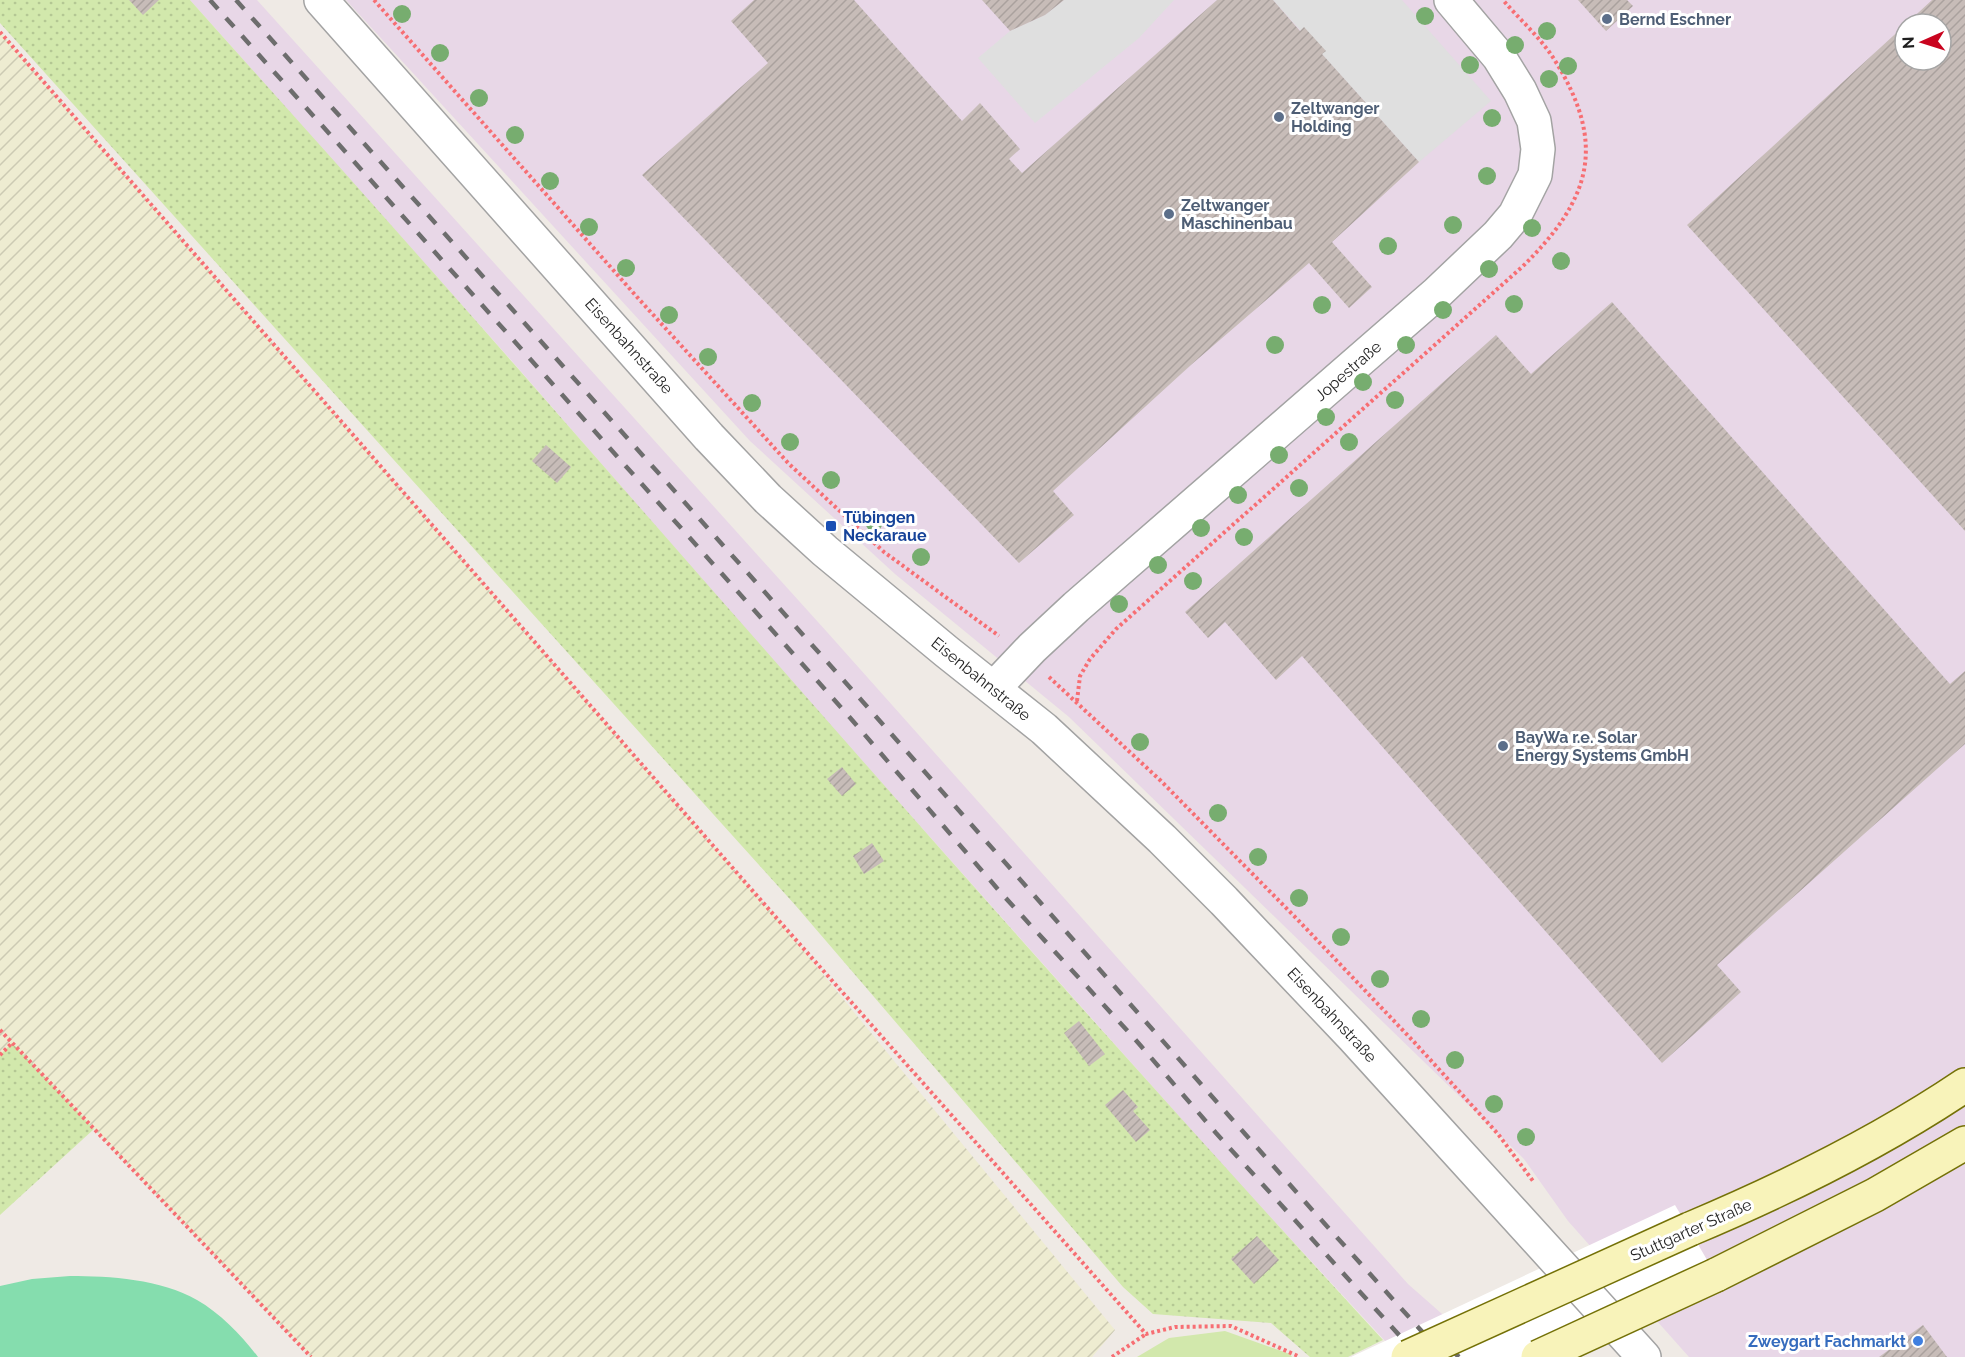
<svg xmlns="http://www.w3.org/2000/svg" width="1965" height="1357" font-family="Raleway,sans-serif">
  <defs>
    <pattern id="farmland-furrows" width="10" height="10" patternUnits="userSpaceOnUse" patternTransform="scale(1.5)"><rect width="10" height="10" fill="#eeecd1"/><path d="M-1 1l2-2M0 10L10 0M9 11l2-2" fill="none" stroke="#cccab3"/></pattern>
    <pattern id="garden-dots" width="8" height="8" patternUnits="userSpaceOnUse" patternTransform="scale(1.5)"><rect width="8" height="8" fill="#d2e8ac"/><path d="M2 2h.1M6 6h.1" fill="none" stroke="#b4c794" stroke-width="1.8" stroke-linecap="round"/></pattern>
    <pattern id="building-hatch" width="6" height="6" patternUnits="userSpaceOnUse" patternTransform="scale(1.5)"><rect width="6" height="6" fill="#c7bcb8"/><path d="M-1 1l2-2M0 6l6-6M5 7l2-2" fill="none" stroke="#aaa19e"/></pattern>
  </defs>
  <rect width="100%" height="100%" fill="#efeae5"/>
  <g fill="#e8d7e7" fill-rule="evenodd">
    <path d="M190 0H257L827 632 1408 1284 1491 1357H1400L1234 1178 782 671 511 360Z"/>
    <path d="M346 0H1965V1357H1689L1568 1221 1524 1159 1069 717 895 574 750 441ZM1905 24H1941V60H1905Z"/>
  </g>
  <path fill="url(#farmland-furrows)" d="M0 32 780 922 1115 1330 1092 1357H311L13 1044 0 1055Z"/>
  <path fill="#d2e8ac" d="M1225 1331 1290 1354 1292 1357H1137L1169 1338Z"/>
  <g fill="url(#garden-dots)">
    <path d="M0 0H190C298 121 407 242 514 364 801 691 1088 1020 1383 1340L1348 1357H1310L1271 1323 1153 1314 1123 1287 796 906 0 23Z"/>
    <path d="M12 1043 94 1129 0 1215V1055Z"/>
  </g>
  <path fill="#85ddae" d="M70 1276C110 1276 161 1279 197 1300 220 1313 242 1336 258 1357H0V1286L32 1279Z"/>
  <g fill="#dfdfdf">
    <path d="M1064 0H1174L1139 38 1035 123 978 58 1010 31 1045 15Z"/>
    <path d="M1273 0H1402L1491 101 1419 162Z"/>
  </g>
  <path fill="#fff" d="M1675 1205 1724 1289 1579 1357H1351Z"/>
  <g fill="url(#building-hatch)">
    <path d="M129 0H159L143 15Z"/>
    <path d="M754 0H854L962 121 980 103 1020 149 1009 159 1022 173 1217 0H1273L1300 31 1304 27 1326 51 1322 54 1419 162 1332 242 1372 287 1349 308 1309 263 1192 364 1053 491 1074 515 1019 563 642 175 768 63 731 21Z"/>
    <path d="M982 0H1064L1045 15 1010 31Z"/>
    <path d="M1578 0H1627L1633 6 1606 31Z"/>
    <path d="M1932 0H1965V531L1687 225 1905 25V60H1941V24H1906Z"/>
    <path d="M1612 302 1950 684 1965 671V744L1717 965 1741 992 1662 1063 1302 656 1276 680 1225 622 1208 638 1185 612 1496 335 1531 374Z"/>
    <path d="M546 445 571 467 557 483 532 461Z"/>
    <path d="M842 767 856 784 842 796 827 779Z"/>
    <path d="M872 843 884 861 864 874 853 856Z"/>
    <path d="M1079 1021 1105 1054 1089 1066 1064 1033Z"/>
    <path d="M1123 1090 1138 1107 1133 1111 1150 1130 1136 1142 1105 1105Z"/>
    <path d="M1257 1236 1279 1260 1254 1284 1231 1259Z"/>
    <path d="M1923 1325 1947 1357H1879Z"/>
  </g>
  <g fill="none" stroke-linecap="round" stroke-linejoin="round">
    <defs>
      <g id="minor">
        <path d="M321 0 709 437 768 499 825 551 947 652 1044 729 1162 839 1224 901 1353 1037 1644 1357"/>
        <path d="M994 688 1032 648 1076 607 1437 293 1498 235 1515 215 1535 175 1538 149 1534 121 1520 91 1499 57 1451 0"/>
      </g>
      <g id="secondary">
        <path d="M1690 1229C1785 1189 1879 1143 1965 1085"/>
        <path d="M1716 1275 1875 1195 1965 1143"/>
      </g>
    </defs>
    <use href="#minor" stroke="#a3a3a3" stroke-width="36"/>
    <use href="#secondary" stroke="#747107" stroke-width="36"/>
    <g stroke="#f76e73" stroke-width="4" stroke-dasharray="3 3" stroke-linecap="butt">
      <path d="M374 0 637 297 789 464 884 552 999 636"/>
      <path d="M0 32 780 922 1146 1334 1175 1327 1231 1326 1300 1357"/>
      <path d="M1049 677 1161 781 1297 919 1415 1043 1498 1134 1533 1181"/>
      <path d="M1077 701 1080 676 1090 659 1116 629 1521 268C1591 200 1608 145 1554 59 1540 37 1519 19 1503 0"/>
      <path d="M0 1030 311 1357"/>
      <path d="M0 1055 12 1043"/>
      <path d="M1112 1357 1146 1334"/>
    </g>
    <use href="#minor" stroke="#fff" stroke-width="33"/>
    <use href="#secondary" stroke="#f8f3ba" stroke-width="33"/>
    <g stroke="#6d6d6d" stroke-width="4.5" stroke-dasharray="12 12" stroke-linecap="butt">
      <path d="M210 0 846 713 1002 894 1134 1038 1216 1133 1419 1357"/>
      <path d="M236 0 863 702 1315 1213 1445 1357"/>
      <path d="M1433 1333 1459 1357"/>
    </g>
    <defs>
      <g id="secondary-bridge">
        <path d="M1408 1357 1690 1229"/>
        <path d="M1538 1357 1716 1275"/>
      </g>
    </defs>
    <use href="#secondary-bridge" stroke="#747107" stroke-width="36" stroke-linecap="butt"/>
    <use href="#secondary-bridge" stroke="#f8f3ba" stroke-width="33"/>
  </g>
  <g fill="#77ad6f">
    <circle cx="402" cy="14" r="9"/>
    <circle cx="1425" cy="16" r="9"/>
    <circle cx="1547" cy="31" r="9"/>
    <circle cx="1515" cy="45" r="9"/>
    <circle cx="440" cy="53" r="9"/>
    <circle cx="1470" cy="65" r="9"/>
    <circle cx="1568" cy="66" r="9"/>
    <circle cx="1549" cy="79" r="9"/>
    <circle cx="479" cy="98" r="9"/>
    <circle cx="1492" cy="118" r="9"/>
    <circle cx="515" cy="135" r="9"/>
    <circle cx="1487" cy="176" r="9"/>
    <circle cx="550" cy="181" r="9"/>
    <circle cx="1453" cy="225" r="9"/>
    <circle cx="589" cy="227" r="9"/>
    <circle cx="1532" cy="228" r="9"/>
    <circle cx="1388" cy="246" r="9"/>
    <circle cx="1561" cy="261" r="9"/>
    <circle cx="626" cy="268" r="9"/>
    <circle cx="1489" cy="269" r="9"/>
    <circle cx="1514" cy="304" r="9"/>
    <circle cx="1322" cy="305" r="9"/>
    <circle cx="1443" cy="310" r="9"/>
    <circle cx="669" cy="315" r="9"/>
    <circle cx="1275" cy="345" r="9"/>
    <circle cx="1406" cy="345" r="9"/>
    <circle cx="708" cy="357" r="9"/>
    <circle cx="1363" cy="382" r="9"/>
    <circle cx="1395" cy="400" r="9"/>
    <circle cx="752" cy="403" r="9"/>
    <circle cx="1326" cy="417" r="9"/>
    <circle cx="790" cy="442" r="9"/>
    <circle cx="1349" cy="442" r="9"/>
    <circle cx="1279" cy="455" r="9"/>
    <circle cx="831" cy="480" r="9"/>
    <circle cx="1299" cy="488" r="9"/>
    <circle cx="1238" cy="495" r="9"/>
    <circle cx="874" cy="522" r="9"/>
    <circle cx="1201" cy="528" r="9"/>
    <circle cx="1244" cy="537" r="9"/>
    <circle cx="921" cy="557" r="9"/>
    <circle cx="1158" cy="565" r="9"/>
    <circle cx="1193" cy="581" r="9"/>
    <circle cx="1119" cy="604" r="9"/>
    <circle cx="1140" cy="742" r="9"/>
    <circle cx="1218" cy="813" r="9"/>
    <circle cx="1258" cy="857" r="9"/>
    <circle cx="1299" cy="898" r="9"/>
    <circle cx="1341" cy="937" r="9"/>
    <circle cx="1380" cy="979" r="9"/>
    <circle cx="1421" cy="1019" r="9"/>
    <circle cx="1455" cy="1060" r="9"/>
    <circle cx="1494" cy="1104" r="9"/>
    <circle cx="1526" cy="1137" r="9"/>
  </g>
  <g fill="#5c6f8a" stroke="#fff" stroke-width="2">
    <circle cx="1607" cy="19" r="6"/>
    <circle cx="1279" cy="117" r="6"/>
    <circle cx="1169" cy="214" r="6"/>
    <circle cx="1503" cy="746" r="6"/>
  </g>
  <rect fill="#1a4fb4" stroke="#fff" stroke-width="2" x="825" y="520" width="12" height="12" rx="3"/>
  <circle fill="#3f7fe0" stroke="#fff" stroke-width="2" cx="1918" cy="1341" r="6"/>
  <g text-anchor="middle" dominant-baseline="central" stroke-width="6" stroke-linejoin="round" paint-order="stroke">
    <g font-size="16" font-weight="bold" fill="#4e5e75" stroke="#fff" text-anchor="start">
      <text x="1619" y="19">Bernd Eschner</text>
      <text x="1291" y="108">Zeltwanger<tspan x="1291" dy="18">Holding</tspan></text>
      <text x="1181" y="205">Zeltwanger<tspan x="1181" dy="18">Maschinenbau</tspan></text>
      <text x="1515" y="737">BayWa r.e. Solar<tspan x="1515" dy="18">Energy Systems GmbH</tspan></text>
    </g>
    <g font-size="16" fill="#1f1f1f" stroke="#fff">
      <text transform="translate(629 346) rotate(48)">Eisenbahnstraße</text>
      <text transform="translate(1348 371) rotate(-41)">Jopestraße</text>
      <text transform="translate(981 679) rotate(39)">Eisenbahnstraße</text>
      <text transform="translate(1332 1015) rotate(47)">Eisenbahnstraße</text>
      <text transform="translate(1691 1230) rotate(-24)">Stuttgarter Straße</text>
    </g>
    <g font-size="16" font-weight="bold" fill="#164399" stroke="#fff" text-anchor="start">
      <text x="843" y="517">Tübingen<tspan x="843" dy="18">Neckaraue</tspan></text>
    </g>
    <g font-size="16" font-weight="bold" fill="#366cbe" stroke="#fff" text-anchor="end">
      <text x="1906" y="1341">Zweygart Fachmarkt</text>
    </g>
  </g>
  <g transform="translate(1923 42) rotate(267)"><circle r="28" fill="#ffffff" stroke="#a5a5a5" stroke-width="1.5"/>
  <path d="M0-4.5L10 22L0 15L-10 22Z" fill="#c9041f"/>
  <text y="-9" font-size="16" font-weight="bold" text-anchor="middle" fill="#1f1f1f">N</text>
  </g>
</svg>
